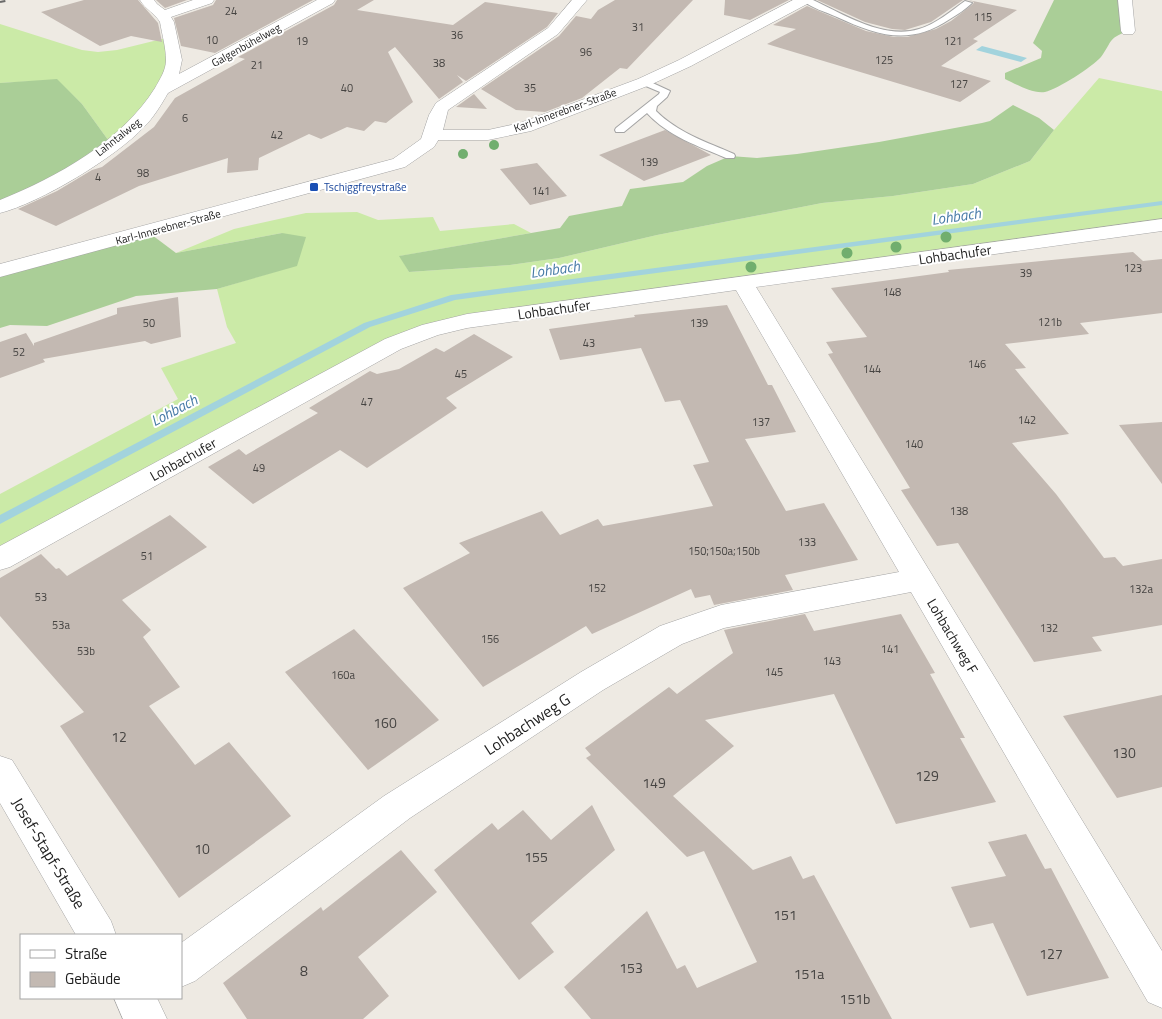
<svg xmlns="http://www.w3.org/2000/svg" width="1162" height="1019" font-family="'Titillium Web',sans-serif">
  <rect width="100%" height="100%" fill="#eeeae3"/>
  <g fill="#cbeaa7">
    <path d="M0 24 82 50 98 52 117 50 170 37 171 74 111 144 82 104 57 80 0 83Z"/>
    <path d="M1099 78 1162 91V225L430 330 0 554V494L178 399 161 368 236 343 227 327 217 289 297 265 282 233 176 253 234 229 306 213 357 212 378 220 433 217 440 231 514 224 531 233 400 256 409 272 510 265 559 258 657 235 822 203 893 196 973 184 1030 161 1054 130Z"/>
  </g>
  <g fill="#aace97">
    <path d="M1054 0H1125L1128 31C1107 39 1113 41 1101 57 1092 67 1058 89 1045 92 1032 94 1016 84 1005 79V73L1041 58 1042 51 1033 43Z"/>
    <path d="M57 79 82 104 111 144 0 207V83Z"/>
    <path d="M1013 105 1039 118 1054 130 1030 161 973 184 893 196 822 203 657 235 559 258 510 265 409 272 399 256 560 228 569 216 622 206 630 189 683 182 707 166 730 156 757 158 797 154 879 142 982 123 990 121Z"/>
    <path d="M148 232 176 253 282 233 306 237 297 266 217 289 136 296 47 326 10 325 0 328V271Z"/>
  </g>
  <path fill="#a2d3dd" d="M982 46 1027 58 1021 62 976 50Z"/>
  <g fill="none" stroke-linecap="round" stroke-linejoin="round">
    <path fill="#a2d3dd" fill-rule="evenodd" d="M1162 201V205L455 300 370 327 0 524V515L364 323 451 295Z"/>
  </g>
  <g fill="#c3b9b2">
    <path d="M84 0H138L158 23 162 42 131 36 100 46 41 12Z"/>
    <path d="M156 0H187L165 8Z"/>
    <path d="M216 0H313L215 53 181 46 174 18 213 5Z"/>
    <path d="M337 0H374L357 10 453 25 485 2 558 13 547 27 466 81 457 75 463 82 439 99 395 47 388 52 413 102 386 123 375 121 364 131 347 127 321 139 309 134 259 158 258 170 227 173 228 158 139 186 56 226 18 209 57 191 92 170 102 167 154 127 175 98 245 59 238 57 334 5Z"/>
    <path d="M615 0H693L627 69 620 68 582 98 545 112 516 110 481 89 559 36 576 16 591 19 598 10Z"/>
    <path d="M725 0H789L750 20 724 15Z"/>
    <path d="M817 0H963L931 22 905 30 892 29 865 22Z"/>
    <path d="M968 0 1017 10 973 39 978 41 941 66 991 81 960 102 767 44 796 29 773 25 807 6 866 31 894 37H907L936 29 951 21 973 4 974 2Z"/>
    <path d="M474 94 487 109 456 107Z"/>
    <path d="M665 130 711 155 644 181 599 155Z"/>
    <path d="M537 163 567 196 530 205 500 169Z"/>
    <path d="M1133 252 1143 261 1162 259V313L1080 323 1089 334 1005 344 1026 368 1015 369 1069 434 1012 443 1056 494 1104 558 1115 557 1123 566 1162 559V625L1092 637 1102 651 1034 662 958 543 937 546 901 490 910 488 828 354 833 353 826 342 867 337 831 288 949 272 948 270Z"/>
    <path d="M178 297 181 337 151 344 145 341 43 359 45 362 0 378V342L26 333 34 346V343L117 314V308Z"/>
    <path d="M727 305 768 385H772L796 432 745 439 786 511 824 503 858 560 785 575 793 590 714 605 710 595 695 598 691 589 592 634 586 626 483 687 403 588 470 553 459 543 542 511 560 535 598 519 603 526 713 506 693 465 709 462 680 400 665 402 641 348 560 360 549 329 635 317 634 315Z"/>
    <path d="M474 334 513 357 446 398 457 408 367 468 340 450 253 504 208 467 239 449 246 455 318 413 309 408 370 371 377 374 399 369 436 348 444 352Z"/>
    <path d="M1162 422V484L1119 425Z"/>
    <path d="M170 515 207 547 122 600 151 630 143 637 180 687 149 706 195 765 229 742 291 816 179 898 60 726 84 712 0 616V578L41 554 56 569 59 568 67 576Z"/>
    <path d="M805 614 814 631 901 614 935 673 930 674 965 738H960L996 802 896 824 834 694 705 720 734 746 673 796 753 870 791 856 803 879 814 875 892 1019H591L564 987 647 911 677 969 685 965 697 988 757 962 704 851 687 857 586 758 591 755 585 748 669 687 677 694 733 653 724 630Z"/>
    <path d="M354 629 439 720 368 770 285 672Z"/>
    <path d="M1162 695V787L1117 798 1063 716Z"/>
    <path d="M592 805 615 850 531 923 554 952 519 980 434 870 492 823 498 830 523 810 551 840Z"/>
    <path d="M1026 834 1045 869 1051 868 1109 978 1027 996 993 923 970 928 951 887 1006 876 988 842Z"/>
    <path d="M401 850 437 892 358 957 389 996 363 1019H247L223 983 321 907 323 911Z"/>
  </g>
  <g fill="none" stroke-linecap="round" stroke-linejoin="round">
    <defs>
      <g id="service">
        <path d="M802 0H813C843 14 884 40 919 29 936 24 951 11 965 1L972 3C966 9 958 14 950 19 910 46 878 36 837 17 826 12 811 8 802 0Z"/>
        <path d="M644 79 670 91 667 97 657 106 656 111C678 133 707 142 734 154L735 156 734 158H726C698 146 668 136 647 113L624 132H616L615 130 616 128 659 94 660 92 641 84 639 82Z"/>
      </g>
      <g id="minor">
        <path d="M140 0H154L157 4 165 10 193 0H214L212 3 171 17 174 22 182 60 179 74 317 0H335L333 3 168 93C161 105 154 117 144 127 116 157 40 203 0 213V200C57 177 122 141 155 88 160 79 166 70 166 60 166 48 162 34 160 22 155 13 146 10 140 0Z"/>
        <path d="M793 0H811L809 3 691 66 650 85 531 131 488 140H433L427 139 424 135 427 131 433 130H488L520 123 638 79 679 60Z"/>
        <path d="M1118 0H1132L1135 31 1133 34H1123L1121 31Z"/>
        <path d="M1162 219V231L756 287 1162 951V1008L1148 1002 911 592 724 628 682 644 603 690 410 818 195 981 181 987V943L384 796 581 672 660 626 721 605 899 572 736 290 467 328 438 335 401 349 10 567 0 570V546L385 339 422 325 467 314Z"/>
        <path d="M0 756 12 760 111 921 116 935H76L0 803Z"/>
        <path d="M114 998H157L167 1019H123Z"/>
      </g>
      <path id="tertiary" d="M572 0H587L558 34 448 110 442 134 434 147 405 167 0 277V264L393 159 421 139 429 115 436 103 548 28Z"/>
    </defs>
    <use href="#service" stroke="#a4a4a4" stroke-width="2"/>
    <use href="#minor" stroke="#a4a4a4" stroke-width="1"/>
    <use href="#tertiary" stroke="#a4a4a4" stroke-width="1"/>
    <use href="#service" fill="#fff" fill-rule="evenodd"/>
    <use href="#minor" fill="#fff" fill-rule="evenodd"/>
    <use href="#tertiary" fill="#fff" fill-rule="evenodd"/>
    <path stroke="#6b6b6b" stroke-width="2" stroke-dasharray="5.5 5.5" stroke-linecap="butt" d="M0 2 10 0"/>
  </g>
  <g fill="#71ae6e">
    <circle cx="494" cy="145" r="5"/>
    <circle cx="463" cy="154" r="5"/>
    <circle cx="946" cy="237" r="5.5"/>
    <circle cx="896" cy="247" r="5.5"/>
    <circle cx="847" cy="253" r="5.5"/>
    <circle cx="751" cy="267" r="5.5"/>
  </g>
  <rect fill="#1a4fb4" stroke="#fff" stroke-width="2" x="309" y="182" width="10" height="10" rx="2.5"/>
  <g text-anchor="middle" dominant-baseline="central" stroke-width="4" stroke-linejoin="round" paint-order="stroke">
    <g font-size="11" fill="#464442">
      <text x="231" y="11">24</text>
      <text x="983" y="17">115</text>
      <text x="638" y="27">31</text>
      <text x="457" y="35">36</text>
      <text x="212" y="40">10</text>
      <text x="302" y="41">19</text>
      <text x="953" y="41">121</text>
      <text x="586" y="52">96</text>
      <text x="884" y="60">125</text>
      <text x="439" y="63">38</text>
      <text x="257" y="65">21</text>
      <text x="959" y="84">127</text>
      <text x="347" y="88">40</text>
      <text x="530" y="88">35</text>
      <text x="185" y="118">6</text>
      <text x="277" y="135">42</text>
      <text x="649" y="162">139</text>
      <text x="143" y="173">98</text>
      <text x="98" y="177">4</text>
      <text x="541" y="191">141</text>
      <text x="1133" y="268">123</text>
      <text x="1026" y="273">39</text>
      <text x="892" y="292">148</text>
      <text x="1050" y="322">121b</text>
      <text x="149" y="323">50</text>
      <text x="699" y="323">139</text>
      <text x="589" y="343">43</text>
      <text x="19" y="352">52</text>
      <text x="977" y="364">146</text>
      <text x="872" y="369">144</text>
      <text x="461" y="374">45</text>
      <text x="367" y="402">47</text>
      <text x="1027" y="420">142</text>
      <text x="761" y="422">137</text>
      <text x="914" y="444">140</text>
      <text x="259" y="468">49</text>
      <text x="959" y="511">138</text>
      <text x="807" y="542">133</text>
      <text x="724" y="551">150;150a;150b</text>
      <text x="147" y="556">51</text>
      <text x="597" y="588">152</text>
      <text x="1141" y="589">132a</text>
      <text x="41" y="597">53</text>
      <text x="61" y="625">53a</text>
      <text x="1049" y="628">132</text>
      <text x="490" y="639">156</text>
      <text x="890" y="649">141</text>
      <text x="86" y="651">53b</text>
      <text x="832" y="661">143</text>
      <text x="774" y="672">145</text>
      <text x="343" y="675">160a</text>
    </g>
    <g font-size="11" fill="#1d1d1d" stroke="#fff">
      <text transform="translate(246 45) rotate(-29)">Galgenbühelweg</text>
      <text transform="translate(565 110) rotate(-20)">Karl-Innerebner-Straße</text>
      <text transform="translate(118 137) rotate(-38)">Lahntalweg</text>
      <text transform="translate(168 227) rotate(-15)">Karl-Innerebner-Straße</text>
    </g>
    <g font-size="11" fill="#164399" stroke="#fff" text-anchor="start">
      <text x="324" y="187">Tschiggfreystraße</text>
    </g>
    <g font-size="14" fill="#1d1d1d" stroke="#fff">
      <text transform="translate(955 254) rotate(-8)">Lohbachufer</text>
      <text transform="translate(554 309) rotate(-8)">Lohbachufer</text>
      <text transform="translate(183 459) rotate(-29)">Lohbachufer</text>
      <text transform="translate(953 636) rotate(59)">Lohbachweg F</text>
    </g>
    <g font-size="14" fill="#464442">
      <text x="385" y="722">160</text>
      <text x="119" y="736">12</text>
      <text x="1124" y="752">130</text>
      <text x="927" y="775">129</text>
      <text x="654" y="782">149</text>
      <text x="202" y="848">10</text>
      <text x="536" y="856">155</text>
      <text x="785" y="914">151</text>
      <text x="1051" y="953">127</text>
      <text x="631" y="967">153</text>
      <text x="304" y="970">8</text>
      <text x="809" y="973">151a</text>
      <text x="855" y="998">151b</text>
    </g>
    <g font-size="15" font-style="italic" fill="#467aa6" stroke="#fff">
      <text transform="translate(956 216) rotate(-8)">Lohbach</text>
      <text transform="translate(555 269) rotate(-8)">Lohbach</text>
      <text transform="translate(174 410) rotate(-28)">Lohbach</text>
    </g>
    <g font-size="16" fill="#1d1d1d" stroke="#fff">
      <text transform="translate(527 724) rotate(-33)">Lohbachweg G</text>
      <text transform="translate(49 853) rotate(59)">Josef-Stapf-Straße</text>
    </g>
  </g>
  <rect x="20" y="934" width="162" height="65" fill="#ffffff" stroke="#a5a5a5"/>
  <rect x="30" y="950" width="25" height="8" fill="#ffffff" stroke="#a5a5a5"/>
  <text x="65" y="959" font-size="15" fill="#1d1d1d">Straße</text>
  <rect x="30" y="972" width="25" height="15" fill="#c3b9b2" stroke="#a5a5a5"/>
  <text x="65" y="984" font-size="15" fill="#1d1d1d">Gebäude</text>
</svg>
